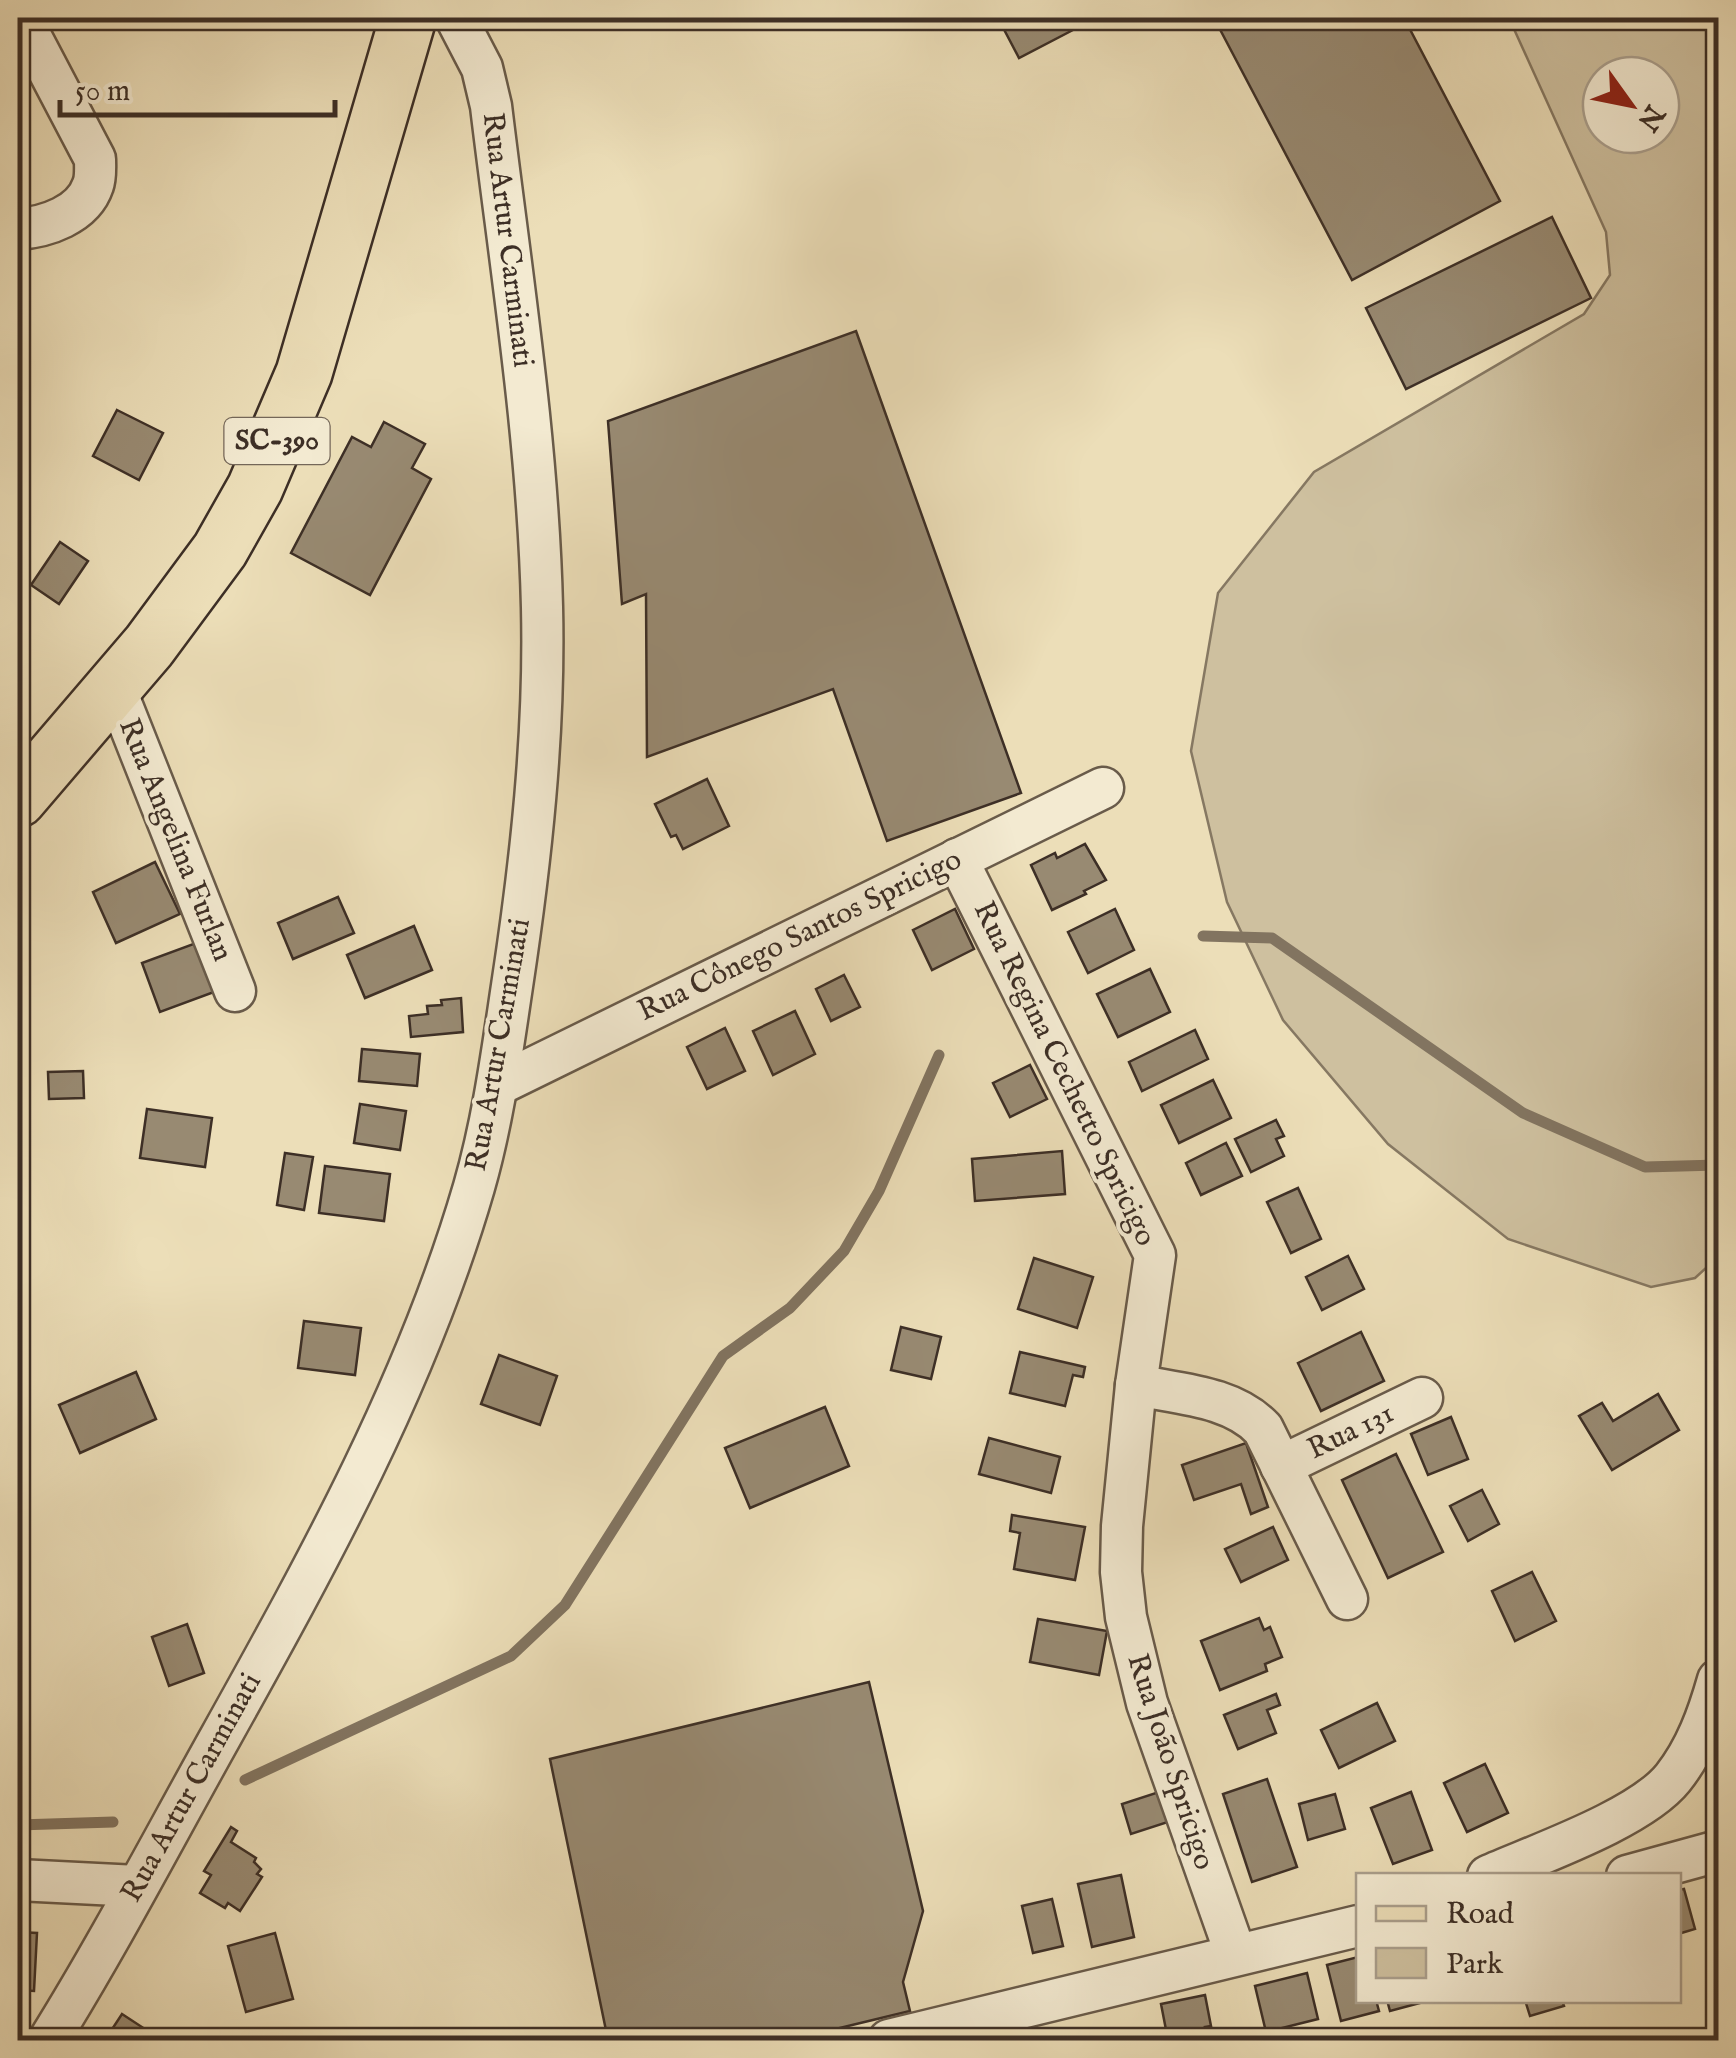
<svg xmlns="http://www.w3.org/2000/svg" width="1736" height="2058" font-family="'IM FELL English',serif">
  <rect width="100%" height="100%" fill="#ecdeb8"/>
  <filter id="stains"><feTurbulence type="fractalNoise" baseFrequency=".002" numOctaves="4"/><feColorMatrix values="0 0 0 0 .2 0 0 0 0 .09 0 0 0 0 .02 0 0 0 .5 -.17"/></filter>
  <radialGradient id="worn" r=".72"><stop offset=".6" stop-color="#630" stop-opacity="0"/><stop offset="1" stop-color="#630" stop-opacity=".3"/></radialGradient>
  <path fill="#cec09f" stroke="#867862" stroke-width="2.5" fill-rule="evenodd" d="M1509 18H1718V1257L1695 1278 1651 1287 1508 1239 1388 1144 1283 1020 1227 902 1191 751 1218 593 1314 472 1584 314 1610 275 1606 232ZM1601 75H1661V135H1601Z"/>
  <g fill="none" stroke-linecap="round" stroke-linejoin="round">
    <g stroke="#827460" stroke-width="11">
      <path d="M1203 936 1272 938 1523 1113 1645 1167 1718 1165"/>
      <path d="M245 1780 511 1656 565 1605 723 1356 790 1308 844 1251 879 1191 939 1055"/>
      <path d="M18 1825 113 1822"/>
    </g>
  </g>
  <g fill="#988a72" stroke="#3d2f26" stroke-width="2.5">
    <path d="M998 18H1096L1019 58Z"/>
    <path d="M1214 18H1404L1500 201 1352 280Z"/>
    <path d="M1552 217 1591 298 1406 389 1366 308Z"/>
    <path d="M856 331 1021 793 887 841 833 689 647 757 646 594 622 604 608 421Z"/>
    <path d="M117 410 163 433 139 480 93 456Z"/>
    <path d="M384 422 425 444 412 468 431 479 370 595 291 553 352 437 371 447Z"/>
    <path d="M60 542 88 561 59 604 31 585Z"/>
    <path d="M707 779 729 826 683 849 676 835 671 837 655 804Z"/>
    <path d="M1085 844 1106 880 1084 891 1086 894 1052 910 1031 865 1055 853 1057 858Z"/>
    <path d="M155 862 180 914 116 943 93 892Z"/>
    <path d="M338 897 354 933 293 959 278 923Z"/>
    <path d="M955 909 974 949 932 970 913 930Z"/>
    <path d="M1115 909 1134 950 1088 973 1068 932Z"/>
    <path d="M414 926 432 970 365 998 347 955Z"/>
    <path d="M196 943 214 992 160 1012 142 963Z"/>
    <path d="M1150 969 1170 1012 1118 1037 1097 994Z"/>
    <path d="M844 975 860 1007 831 1021 816 989Z"/>
    <path d="M461 998 463 1032 411 1037 409 1016 428 1014 427 1006 442 1005 441 1000Z"/>
    <path d="M795 1011 815 1054 773 1075 753 1031Z"/>
    <path d="M725 1028 745 1071 707 1089 687 1047Z"/>
    <path d="M1195 1030 1208 1059 1142 1091 1129 1062Z"/>
    <path d="M362 1049 420 1054 417 1086 359 1081Z"/>
    <path d="M1030 1065 1047 1099 1010 1117 993 1083Z"/>
    <path d="M83 1071 84 1098 49 1099 48 1072Z"/>
    <path d="M1213 1080 1231 1118 1179 1143 1161 1105Z"/>
    <path d="M360 1104 406 1111 400 1150 354 1143Z"/>
    <path d="M147 1109 212 1118 205 1167 140 1158Z"/>
    <path d="M1276 1120 1284 1136 1276 1139 1284 1156 1251 1172 1235 1139Z"/>
    <path d="M1226 1143 1242 1176 1201 1195 1186 1163Z"/>
    <path d="M1062 1151 1065 1194 975 1201 972 1159Z"/>
    <path d="M285 1153 313 1157 304 1210 277 1205Z"/>
    <path d="M325 1166 390 1174 384 1221 319 1213Z"/>
    <path d="M1298 1188 1321 1239 1291 1253 1267 1202Z"/>
    <path d="M1348 1256 1364 1289 1322 1310 1306 1277Z"/>
    <path d="M1034 1258 1093 1277 1077 1328 1018 1309Z"/>
    <path d="M304 1321 361 1328 355 1375 298 1368Z"/>
    <path d="M901 1327 941 1337 931 1379 891 1370Z"/>
    <path d="M1361 1332 1384 1381 1321 1411 1298 1363Z"/>
    <path d="M1020 1352 1085 1367 1083 1377 1073 1375 1065 1406 1010 1393Z"/>
    <path d="M499 1355 557 1376 540 1425 481 1404Z"/>
    <path d="M136 1372 156 1419 80 1453 59 1405Z"/>
    <path d="M1658 1394 1679 1430 1612 1470 1579 1416 1602 1403 1613 1421Z"/>
    <path d="M825 1407 849 1466 750 1508 725 1448Z"/>
    <path d="M1451 1417 1468 1459 1428 1475 1411 1434Z"/>
    <path d="M989 1438 1060 1457 1051 1493 979 1474Z"/>
    <path d="M1246 1443 1268 1507 1251 1514 1241 1484 1194 1500 1182 1465Z"/>
    <path d="M1396 1454 1443 1552 1388 1578 1342 1480Z"/>
    <path d="M1482 1490 1499 1524 1468 1541 1450 1506Z"/>
    <path d="M1012 1515 1085 1527 1075 1580 1014 1569 1020 1533 1010 1531Z"/>
    <path d="M1273 1527 1288 1560 1241 1582 1225 1549Z"/>
    <path d="M1532 1572 1556 1621 1515 1641 1492 1591Z"/>
    <path d="M1259 1618 1264 1630 1270 1627 1282 1657 1265 1664 1267 1671 1220 1690 1201 1641Z"/>
    <path d="M1038 1619 1107 1631 1099 1675 1030 1662Z"/>
    <path d="M187 1624 204 1673 169 1686 152 1637Z"/>
    <path d="M869 1682 923 1911 903 1982 910 2011 790 2040H608L550 1759Z"/>
    <path d="M1276 1694 1280 1705 1267 1710 1276 1733 1238 1749 1224 1715Z"/>
    <path d="M1377 1703 1395 1741 1339 1768 1321 1730Z"/>
    <path d="M1485 1764 1508 1813 1467 1832 1444 1783Z"/>
    <path d="M1267 1779 1297 1867 1252 1882 1223 1794Z"/>
    <path d="M1162 1791 1171 1821 1131 1834 1122 1804Z"/>
    <path d="M1411 1792 1432 1850 1393 1864 1371 1808Z"/>
    <path d="M1335 1794 1345 1829 1308 1840 1299 1804Z"/>
    <path d="M231 1827 237 1831 231 1842 256 1858 254 1862 261 1869 257 1874 262 1877 240 1911 228 1903 225 1908 200 1893 211 1875 204 1871Z"/>
    <path d="M1121 1875 1134 1937 1092 1947 1078 1884Z"/>
    <path d="M1684 1889 1695 1929 1678 1934V1890Z"/>
    <path d="M1052 1899 1063 1946 1033 1953 1022 1906Z"/>
    <path d="M18 1932 37 1933 34 1991 18 1990Z"/>
    <path d="M275 1933 293 1999 246 2012 228 1946Z"/>
    <path d="M1358 1957V2000H1376L1379 2011 1341 2021 1327 1965Z"/>
    <path d="M1307 1973 1318 2019 1266 2032 1255 1986Z"/>
    <path d="M1205 1995 1211 2026 1205 2027 1209 2040H1168L1161 2004Z"/>
    <path d="M1387 2000H1431L1390 2011Z"/>
    <path d="M1525 2000H1562L1564 2006 1530 2016Z"/>
    <path d="M122 2014 148 2031 142 2040H105Z"/>
    <path d="M1156 2033 1158 2040H1126Z"/>
  </g>
  <g fill="none" stroke-linecap="round" stroke-linejoin="round">
    <defs>
      <g id="minor">
        <path d="M18 229C46 227 83 215 93 185 96 177 95 167 95 159L21 18"/>
        <path d="M115 688 235 991"/>
        <path d="M957 859 1155 1255 1136 1385C1179 1394 1232 1396 1263 1429L1347 1599"/>
        <path d="M498 1085 1103 788"/>
        <path d="M1136 1385 1122 1526 1121 1572 1126 1617 1147 1703 1236 1955"/>
        <path d="M1281 1466 1422 1398"/>
        <path d="M1488 1876C1538 1854 1640 1819 1673 1778 1696 1749 1708 1715 1718 1680"/>
        <path d="M1627 1876 1718 1851"/>
        <path d="M18 1880 137 1886"/>
        <path d="M49 2040C110 1942 164 1838 221 1736 319 1560 417 1383 474 1187 493 1121 502 1053 512 986 531 861 545 733 542 607 538 439 511 272 491 106L482 68 456 18"/>
        <path d="M889 2040 1358 1926"/>
      </g>
      <path id="primary" d="M18 799 149 646 220 550 255 488 304 373 408 18"/>
    </defs>
    <use href="#minor" stroke="#695b4a" stroke-width="45"/>
    <use href="#primary" stroke="#3d2f26" stroke-width="60"/>
    <use href="#minor" stroke="#f3ead1" stroke-width="40"/>
    <use href="#primary" stroke="#ecdeb8" stroke-width="55"/>
  </g>
  <g text-anchor="middle" dominant-baseline="central" stroke-width="8" stroke-linejoin="round" paint-order="stroke">
    <rect fill="#f3ead1" stroke="#746759" stroke-width="2.5" x="224.5" y="418" width="105" height="46" rx="8"/>
    <g font-size="28" font-weight="bold" fill="#3d2f26">
      <text x="277" y="441">SC-390</text>
    </g>
    <g font-size="30" fill="#3d2f26" stroke="#f3ead1">
      <text transform="translate(507 240) rotate(83)">Rua Artur Carminati</text>
      <text transform="translate(175 840) rotate(68)">Rua Angelina Furlan</text>
      <text transform="translate(800 936) rotate(-26)">Rua Cônego Santos Spricigo</text>
      <text transform="translate(499 1045) rotate(-80)">Rua Artur Carminati</text>
      <text transform="translate(1064 1074) rotate(64)">Rua Regina Cechetto Spricigo</text>
      <text transform="translate(1351 1432) rotate(-26)">Rua 131</text>
      <text transform="translate(1170 1762) rotate(72)">Rua João Spricigo</text>
      <text transform="translate(192 1788) rotate(-61)">Rua Artur Carminati</text>
    </g>
  </g>
  <rect width="1736" height="2058" fill="none" stroke="#ecdeb8" stroke-width="60"/>
  <rect x="20" y="20" width="1696" height="2018" fill="none" stroke="#3d2f26" stroke-width="5"/>
  <rect x="30" y="30" width="1676" height="1998" fill="none" stroke="#3d2f26" stroke-width="2.5"/>
  <rect x="1356" y="1873" width="325" height="130" fill="#f3ead1" stroke="#aa9f8d" stroke-width="2.5"/>
  <rect x="1376" y="1906" width="50" height="15" fill="#ecdeb8" stroke="#aa9f8d" stroke-width="2.5"/>
  <text x="1446" y="1923" font-size="30" fill="#3d2f26">Road</text>
  <rect x="1376" y="1948" width="50" height="30" fill="#cec09f" stroke="#aa9f8d" stroke-width="2.5"/>
  <text x="1446" y="1973" font-size="30" fill="#3d2f26">Park</text>
  <g transform="translate(1631 105) rotate(123)"><circle r="48" fill="#f3ead1" stroke="#aa9f8d" stroke-width="2.5"/>
  <path d="M0-8L18 38L0 25L-18 38Z" fill="#8f2418"/>
  <text y="-15" font-size="28" font-weight="bold" text-anchor="middle" fill="#3d2f26">N</text>
  </g>
  <path d="M60 100v15h275v-15" fill="none" stroke="#3d2f26" stroke-width="5"/>
  <text x="75" y="100" font-size="30" fill="#3d2f26" stroke="#f3ead1" stroke-width="8" paint-order="stroke">50 m</text>
  <rect width="100%" height="100%" filter="url(#stains)"/>
  <rect width="100%" height="100%" fill="url(#worn)"/>
</svg>
